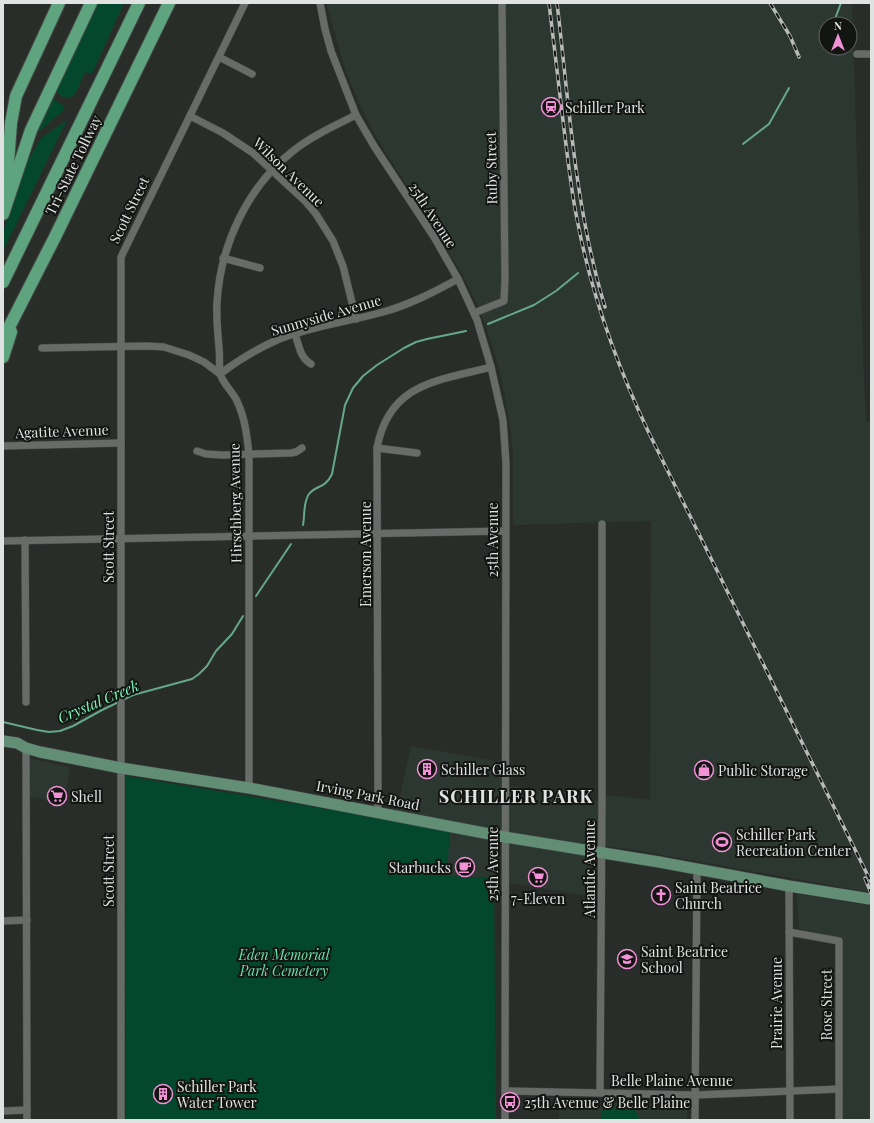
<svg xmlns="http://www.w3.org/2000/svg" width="874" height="1123" font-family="'Playfair Display',serif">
  <rect width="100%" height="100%" fill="#292d2a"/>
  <g fill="#2d3731" fill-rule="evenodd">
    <path d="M326 3H852L864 382 866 421 871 422V889H867L868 892 630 849 456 829 495 839 494 878 447 876 395 819 411 746 506 763 507 785 605 802 607 795 650 800 651 521 513 525V456L511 432 502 380 491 341 477 304 463 275 375 135 359 103 346 72ZM826 24H850V48H826Z"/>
    <path d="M27 758 70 767 64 803 27 796Z"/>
    <path d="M507 840 599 854V898L507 882Z"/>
    <path d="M797 894 871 906V1120H843L842 938 799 929Z"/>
    <rect x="559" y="1103" width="128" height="17"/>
  </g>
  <g fill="#03482d">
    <path d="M96 3H124L92 74 85 72 77 91 74 95 69 98 60 96 58 93 57 87Z"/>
    <path d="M51 98 64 106V110L34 136Z"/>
    <path d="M67 120 3 251V232L26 164 38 143 44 136Z"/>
    <path d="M125 776 450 829 447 876 494 878 496 1120H126Z"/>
    <path d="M605 1108 635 1109 640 1120H601V1112Z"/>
  </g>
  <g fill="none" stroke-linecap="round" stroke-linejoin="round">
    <g stroke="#65a889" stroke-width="2">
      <path d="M835 19 841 3"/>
      <path d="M743 144 769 124 789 88"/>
      <path d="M488 324 534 305 556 291 578 273"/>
      <path d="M303 525C305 515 303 502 309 494 316 485 325 489 332 474L345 405 353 388 363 376 377 365 404 348 416 342 427 339 466 331"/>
      <path d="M256 596 291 544"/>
      <path d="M3 722 37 730 49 732 60 731 73 726 102 710 133 695 192 679 199 674 207 666 216 651 232 634 243 616"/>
    </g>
    <defs>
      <g id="street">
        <path d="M320 3 325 29 331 51 356 115 374 146 434 237 458 279 477 320 491 367 503 420 506 463 505 1120"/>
        <path d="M857 54H871"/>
        <path d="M219 57 252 74"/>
        <path d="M190 116 223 133 253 153 305 201 316 214 333 241 343 266 356 319"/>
        <path d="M223 258 260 268"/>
        <path d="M474 313 504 301 505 279 502 3"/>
        <path d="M295 334C299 345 300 358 311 364"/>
        <path d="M42 348 147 346 164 347 189 355 204 362 220 374C238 360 257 349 277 340 311 326 348 322 383 312 409 305 434 292 458 279"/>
        <path d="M3 446 121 443"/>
        <path d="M377 448 417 453"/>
        <path d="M197 451 206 454 222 455 291 453 296 452 302 448"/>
        <path d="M25 540 26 702"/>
        <path d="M3 541 505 531"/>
        <path d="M26 748 27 1120"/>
        <path d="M249 788V454C247 436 245 418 237 401 233 392 222 383 220 373 219 365 220 356 219 348 218 333 216 318 217 303 220 246 247 187 293 151 312 136 334 126 356 115"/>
        <path d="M378 812 377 448C389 383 437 381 491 367"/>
        <path d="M789 886 790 1120"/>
        <path d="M3 921 27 920"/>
        <path d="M789 932 839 941V1120"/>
        <path d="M505 1091 695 1095 839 1089"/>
        <path d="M600 1093 602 803V524"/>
        <path d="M3 1111 27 1110"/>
        <path d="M121 1120V257L245 3"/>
        <path d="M695 1120 697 869"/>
      </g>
      <path id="primary" d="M3 741 17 743 26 748 40 752 121 768 249 788 505 837 659 862 789 886 870 899"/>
      <g id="highway">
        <path d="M5 187 7 177 11 123 16 96 59 3"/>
        <path d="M3 214 31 130 91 3"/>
        <path d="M3 282 139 3"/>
        <path d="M3 339 55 237 169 3"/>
        <path d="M3 357 11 332"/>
      </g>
    </defs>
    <use href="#street" stroke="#474b49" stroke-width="8"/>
    <use href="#primary" stroke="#474b49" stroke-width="12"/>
    <use href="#highway" stroke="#474b49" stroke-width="14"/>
    <use href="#street" stroke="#676c69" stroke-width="7"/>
    <use href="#primary" stroke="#628e76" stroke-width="11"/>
    <use href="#highway" stroke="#5ea47f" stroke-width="12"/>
    <defs>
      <g id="rail">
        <path d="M549 3C554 45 559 87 564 129 568 159 571 190 577 219 591 293 616 363 648 431L871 882"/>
        <path d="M557 3C569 104 575 209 605 307"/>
        <path d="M770 3 790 36 799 57"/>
        <path d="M865 878 871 893"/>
      </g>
    </defs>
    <use href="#rail" stroke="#b7bab8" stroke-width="3.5"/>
    <use href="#rail" stroke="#131513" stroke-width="2" stroke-dasharray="6" stroke-linecap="butt"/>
  </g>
  <defs>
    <symbol id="station-ring" viewBox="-11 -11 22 22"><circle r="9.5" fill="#131513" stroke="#f291d6" stroke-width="1.5"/><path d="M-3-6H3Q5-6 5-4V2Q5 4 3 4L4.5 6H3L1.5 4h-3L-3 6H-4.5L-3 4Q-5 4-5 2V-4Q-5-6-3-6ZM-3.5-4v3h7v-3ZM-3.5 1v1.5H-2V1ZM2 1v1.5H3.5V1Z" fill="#f291d6"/></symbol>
    <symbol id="building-ring" viewBox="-11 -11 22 22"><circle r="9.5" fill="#131513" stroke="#f291d6" stroke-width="1.5"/><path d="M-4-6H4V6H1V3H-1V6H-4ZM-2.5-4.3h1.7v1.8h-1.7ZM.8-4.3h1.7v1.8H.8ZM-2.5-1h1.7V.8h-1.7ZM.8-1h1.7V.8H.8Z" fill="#f291d6"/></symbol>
    <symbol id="shop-ring" viewBox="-11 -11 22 22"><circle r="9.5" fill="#131513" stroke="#f291d6" stroke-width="1.5"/><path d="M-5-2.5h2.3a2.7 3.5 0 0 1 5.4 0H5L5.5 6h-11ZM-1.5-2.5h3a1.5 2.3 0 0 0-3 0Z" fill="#f291d6"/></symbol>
    <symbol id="supermarket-ring" viewBox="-11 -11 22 22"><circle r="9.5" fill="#131513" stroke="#f291d6" stroke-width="1.5"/><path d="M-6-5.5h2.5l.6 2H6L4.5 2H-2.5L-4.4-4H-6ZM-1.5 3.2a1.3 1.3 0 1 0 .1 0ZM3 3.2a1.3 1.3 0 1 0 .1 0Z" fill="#f291d6"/></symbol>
    <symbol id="stadium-ring" viewBox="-11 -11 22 22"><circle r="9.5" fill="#131513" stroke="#f291d6" stroke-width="1.5"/><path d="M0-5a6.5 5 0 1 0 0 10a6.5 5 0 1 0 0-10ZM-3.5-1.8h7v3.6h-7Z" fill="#f291d6"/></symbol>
    <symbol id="cafe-ring" viewBox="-11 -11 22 22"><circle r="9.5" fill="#131513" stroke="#f291d6" stroke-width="1.5"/><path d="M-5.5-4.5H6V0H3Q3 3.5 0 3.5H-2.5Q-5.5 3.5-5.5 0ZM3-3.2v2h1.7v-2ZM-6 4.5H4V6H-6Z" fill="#f291d6"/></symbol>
    <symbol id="church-ring" viewBox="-11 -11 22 22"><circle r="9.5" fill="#131513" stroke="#f291d6" stroke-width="1.5"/><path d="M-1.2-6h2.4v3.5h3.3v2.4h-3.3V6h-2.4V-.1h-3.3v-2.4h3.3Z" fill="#f291d6"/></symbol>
    <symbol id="school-ring" viewBox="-11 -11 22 22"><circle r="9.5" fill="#131513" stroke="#f291d6" stroke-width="1.5"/><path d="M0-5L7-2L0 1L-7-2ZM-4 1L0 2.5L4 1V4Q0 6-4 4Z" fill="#f291d6"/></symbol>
    <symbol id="bus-ring" viewBox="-11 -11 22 22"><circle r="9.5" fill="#131513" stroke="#f291d6" stroke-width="1.5"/><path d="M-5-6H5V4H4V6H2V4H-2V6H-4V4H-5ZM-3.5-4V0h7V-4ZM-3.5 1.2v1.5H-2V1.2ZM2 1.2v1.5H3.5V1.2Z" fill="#f291d6"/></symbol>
  </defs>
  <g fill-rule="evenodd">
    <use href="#station-ring" x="540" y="96" width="22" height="22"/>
    <use href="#building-ring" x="416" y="758" width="22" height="22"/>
    <use href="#shop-ring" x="693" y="759" width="22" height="22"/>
    <use href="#supermarket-ring" x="46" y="785" width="22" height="22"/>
    <use href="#stadium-ring" x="711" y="831" width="22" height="22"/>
    <use href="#cafe-ring" x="454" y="856" width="22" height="22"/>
    <use href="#supermarket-ring" x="527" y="866" width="22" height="22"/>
    <use href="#church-ring" x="650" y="884" width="22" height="22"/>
    <use href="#school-ring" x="616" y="948" width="22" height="22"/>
    <use href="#building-ring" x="152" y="1083" width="22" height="22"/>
    <use href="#bus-ring" x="499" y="1091" width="22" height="22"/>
  </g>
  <g text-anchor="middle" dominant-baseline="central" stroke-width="4" stroke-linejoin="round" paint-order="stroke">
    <g font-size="14" fill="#e0e3e1" stroke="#131513" text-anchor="start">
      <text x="565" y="107">Schiller Park</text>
      <text x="441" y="769">Schiller Glass</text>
      <text x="718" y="770">Public Storage</text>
      <text x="71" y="796">Shell</text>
      <text x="736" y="834">Schiller Park<tspan x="736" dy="16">Recreation Center</tspan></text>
      <text x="451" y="867" text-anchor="end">Starbucks</text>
      <text x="675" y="887">Saint Beatrice<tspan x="675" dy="16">Church</tspan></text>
      <text x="538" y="898" text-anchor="middle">7-Eleven</text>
      <text x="641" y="951">Saint Beatrice<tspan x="641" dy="16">School</tspan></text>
      <text x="177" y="1086">Schiller Park<tspan x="177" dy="16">Water Tower</tspan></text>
      <text x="524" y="1102">25th Avenue &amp; Belle Plaine</text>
    </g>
    <g font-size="14" fill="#e0e3e1" stroke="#131513">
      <text transform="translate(73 165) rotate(-64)">Tri-State Tollway</text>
      <text transform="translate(491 168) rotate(-91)">Ruby Street</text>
      <text transform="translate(289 172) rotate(44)">Wilson Avenue</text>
      <text transform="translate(129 210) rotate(-64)">Scott Street</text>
      <text transform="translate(433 215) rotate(57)">25th Avenue</text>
      <text transform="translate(326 315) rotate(-16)">Sunnyside Avenue</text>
      <text transform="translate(62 431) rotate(-2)">Agatite Avenue</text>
      <text transform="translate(235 503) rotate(-91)">Hirschberg Avenue</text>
      <text transform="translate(492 540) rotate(-90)">25th Avenue</text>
      <text transform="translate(108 547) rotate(-90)">Scott Street</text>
      <text transform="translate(365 554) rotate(-90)">Emerson Avenue</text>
      <text transform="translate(368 795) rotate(11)">Irving Park Road</text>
      <text transform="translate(492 864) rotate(-90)">25th Avenue</text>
      <text transform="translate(589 869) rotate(-90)">Atlantic Avenue</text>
      <text transform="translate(108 871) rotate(-90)">Scott Street</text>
      <text transform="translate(776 1003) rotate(-90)">Prairie Avenue</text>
      <text transform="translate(826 1005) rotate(-90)">Rose Street</text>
      <text x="672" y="1080">Belle Plaine Avenue</text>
    </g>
    <g font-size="14" font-style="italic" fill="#67e2a6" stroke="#131513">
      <text x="284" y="954">Eden Memorial<tspan x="284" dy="16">Park Cemetery</tspan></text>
    </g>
    <g font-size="15" font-style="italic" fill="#7ef8ba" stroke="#131513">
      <text transform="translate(98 701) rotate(-23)">Crystal Creek</text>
    </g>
    <g font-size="18" font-weight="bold" letter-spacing="1" fill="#e0e3e1" stroke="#131513">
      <text x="516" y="796">SCHILLER PARK</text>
    </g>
  </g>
  <rect width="874" height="1123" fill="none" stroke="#e0e3e1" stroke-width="8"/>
  <g transform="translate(838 36)"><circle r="19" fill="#131513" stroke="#656765"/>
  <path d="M0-3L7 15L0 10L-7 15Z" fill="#f291d6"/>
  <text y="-6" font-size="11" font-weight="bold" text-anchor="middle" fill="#e0e3e1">N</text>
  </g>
</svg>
